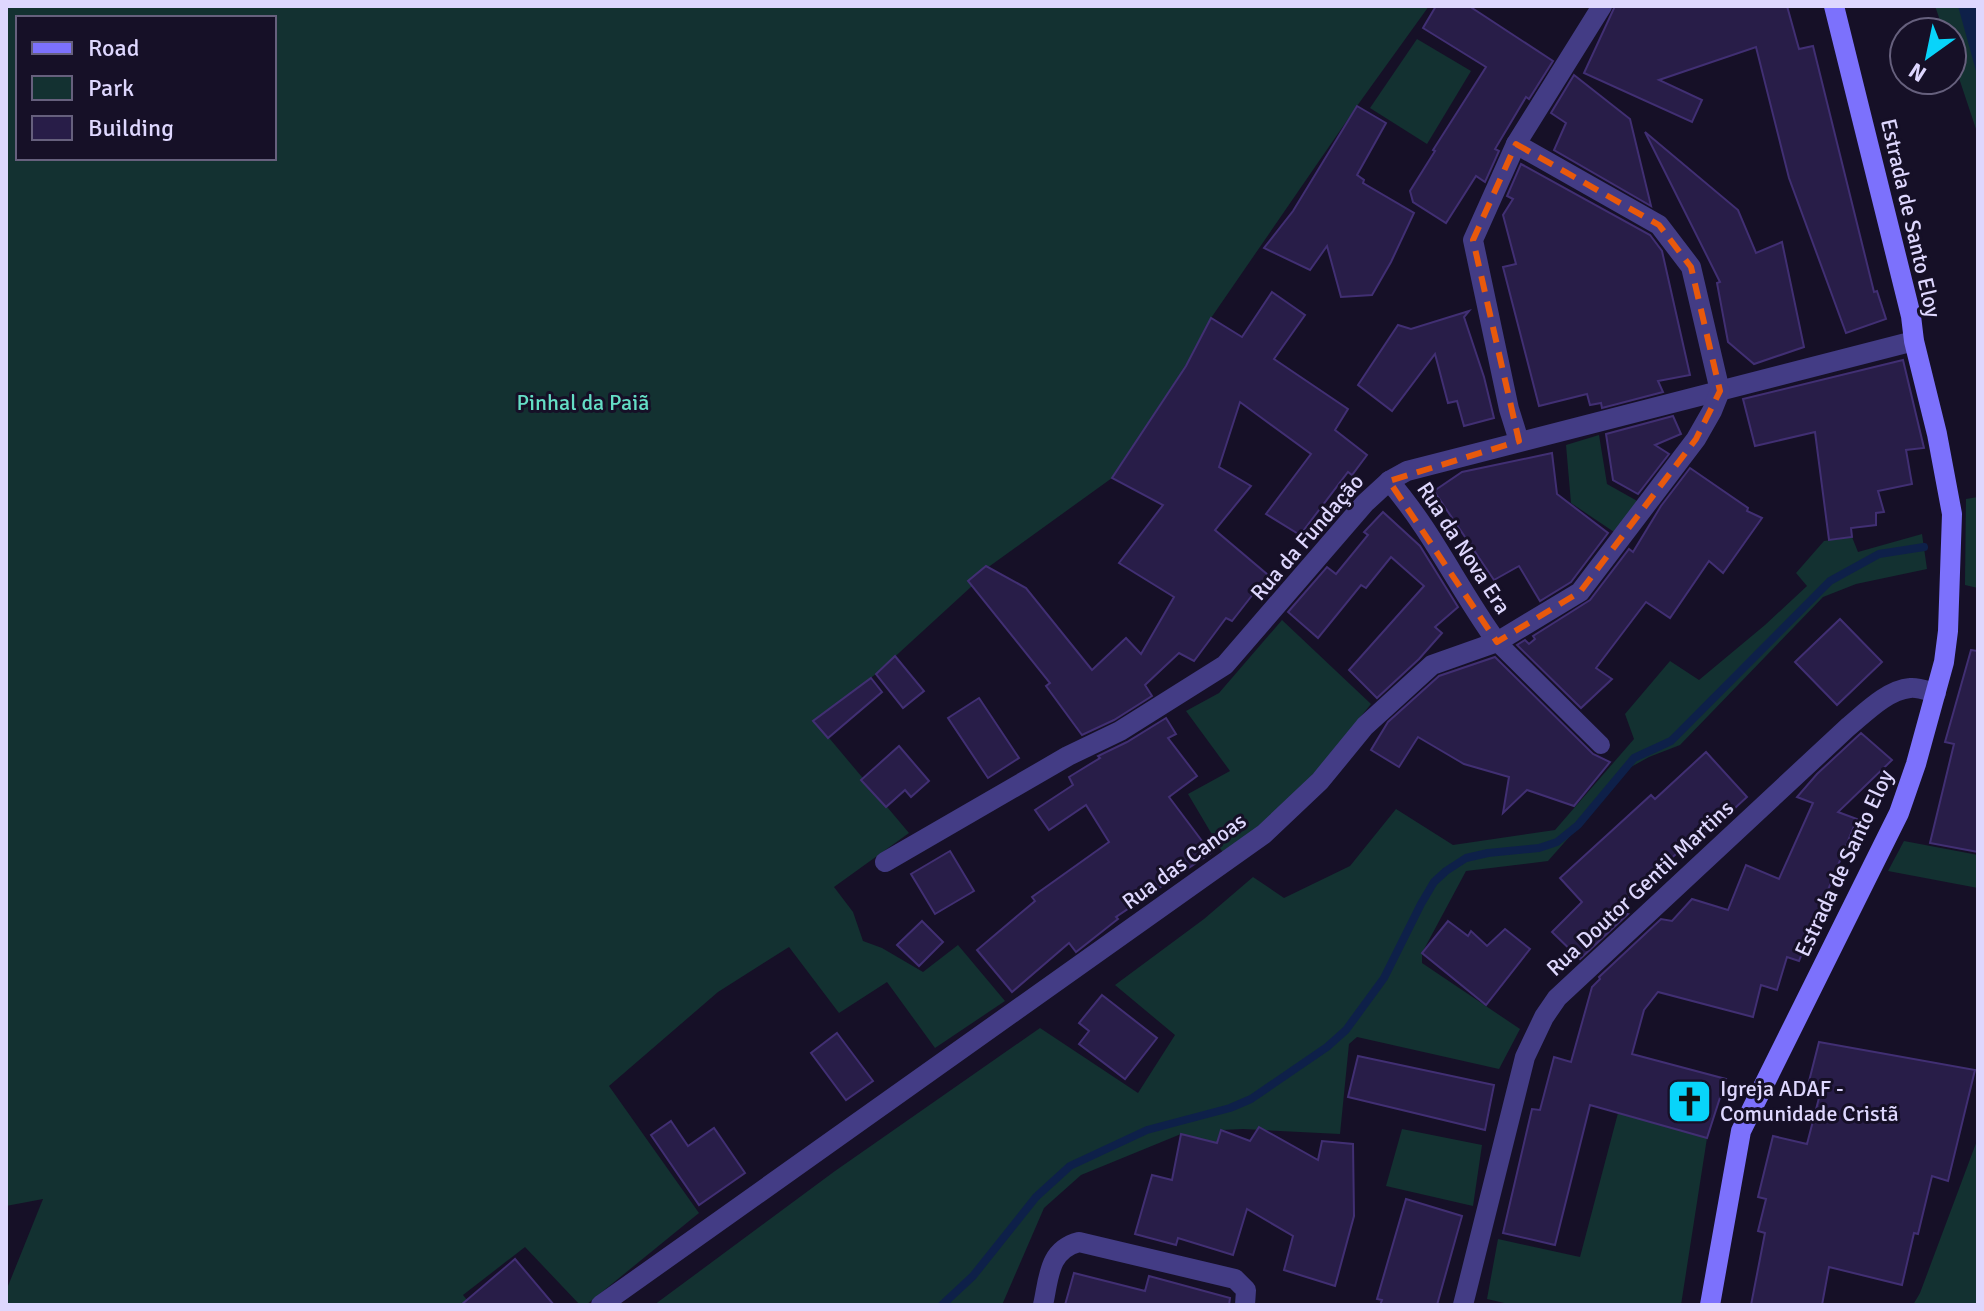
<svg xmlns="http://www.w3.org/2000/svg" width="1984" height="1311" font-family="Signika,sans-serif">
  <rect width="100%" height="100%" fill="#161027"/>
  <g fill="#133131" fill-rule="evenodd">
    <path d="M6 6H1429L1357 106 1211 318 1186 366 1112 478 969 581 972 586 876 674 814 720 909 833 834 887 853 912 863 941 882 948 923 972 958 945 1005 1001 935 1048 887 982 839 1013 789 947 718 992 609 1086 699 1213 586 1305H580L525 1247 463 1295 471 1305H6V1291L43 1199 6 1206ZM18 18H274V158H18Z"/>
    <path d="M1935 6H1978V135L1952 57V32H1944Z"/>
    <path d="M1417 39 1471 71 1427 144 1370 108Z"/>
    <path d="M1599 435 1607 484 1639 502 1617 534 1571 503 1566 445Z"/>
    <path d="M1978 497V588L1965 585 1966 499Z"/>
    <path d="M1922 534 1927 569 1856 584 1823 597 1680 745 1649 757 1631 767 1548 861 1466 871 1422 953V963L1520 1029 1499 1069 1357 1037 1349 1044 1340 1134 1243 1129 1221 1130 1217 1143 1181 1134 1081 1175 1044 1208 1002 1305H654L835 1171 1040 1028 1138 1093 1175 1035 1115 985 1204 919 1253 877 1284 898 1350 866 1396 809 1453 845 1555 830 1634 739 1625 714 1670 661 1699 680 1765 625 1807 586 1796 573 1824 541 1852 537 1858 552Z"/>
    <path d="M1282 620 1371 704 1317 770 1277 813 1223 853 1188 794 1230 771 1186 711 1219 693Z"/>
    <path d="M1904 841 1978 855V888L1888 871Z"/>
    <path d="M1618 1113 1707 1138 1681 1305H1513L1487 1299 1498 1239 1580 1257Z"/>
    <path d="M1402 1129 1482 1145 1473 1206 1386 1186Z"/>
    <path d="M1978 1138V1305H1913L1920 1293Z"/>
  </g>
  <path fill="#0e2049" d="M1958 6H1978V78Z"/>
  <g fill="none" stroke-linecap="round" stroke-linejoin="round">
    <path stroke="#0e2049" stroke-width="8" d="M942 1305 973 1276 1036 1197 1070 1166 1147 1130 1230 1108 1251 1099 1327 1047 1346 1030 1384 978 1421 904 1434 882 1446 871 1466 858 1488 853 1539 848 1557 842 1578 825 1634 758 1671 741 1830 581 1879 554 1924 547"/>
  </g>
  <g fill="#281d48" stroke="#412f73" stroke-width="2">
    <path d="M1436 6H1469L1553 61 1529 99 1526 97 1495 149 1499 151 1485 182 1476 176 1446 223 1413 202 1410 191 1435 151 1433 150 1486 67 1423 28Z"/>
    <path d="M1615 6H1787L1799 49 1813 46 1874 292 1877 291 1886 319 1846 333 1789 178 1756 47 1659 80 1702 100 1692 122 1584 73Z"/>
    <path d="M1574 75 1630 119 1651 206 1554 150 1566 123 1551 113Z"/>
    <path d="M1357 106 1386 123 1357 175 1364 180 1363 183 1414 213 1391 262 1372 295 1341 297 1327 246 1310 270 1264 248 1293 211Z"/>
    <path d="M1645 132 1738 210 1756 253 1782 242 1804 347 1754 364 1728 342 1717 283 1720 282Z"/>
    <path d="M1521 164 1650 235 1662 251 1690 375 1658 381 1663 392 1602 408 1601 403 1590 405 1587 394 1539 406 1503 267 1516 264 1503 215 1513 199 1507 196Z"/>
    <path d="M1272 292 1305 315 1274 359 1348 409 1335 430 1367 455 1352 475 1348 472 1300 535 1266 514 1311 454 1240 402 1219 467 1251 486 1215 530 1268 575 1232 621 1226 618 1194 661 1179 653 1145 685 1152 696 1114 720 1082 735 1046 686 1050 683 968 581 986 566 1026 588 1092 670 1126 638 1141 654 1174 597 1119 563 1163 505 1112 478 1186 366 1211 318 1242 337Z"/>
    <path d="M1469 311 1464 317 1484 377 1494 418 1464 426 1457 401 1448 403 1435 354 1392 411 1358 385 1398 325 1411 329Z"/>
    <path d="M1903 360 1924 448 1906 450 1912 484 1878 491 1884 512 1876 513V525L1851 528 1852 537 1829 540 1815 432 1755 446 1743 399Z"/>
    <path d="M1673 416 1681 434 1655 445 1669 454 1638 494 1613 480 1606 434Z"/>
    <path d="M1552 453 1557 494 1608 533 1571 582 1540 601 1519 566 1494 580 1434 491 1462 472Z"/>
    <path d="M1690 468 1748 508 1747 511 1762 518 1723 573 1709 561 1670 618 1646 602 1596 668 1612 679 1581 708 1517 645 1525 640 1529 644 1535 639 1533 636 1590 600 1629 549 1633 552 1661 506Z"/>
    <path d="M1383 512 1420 546 1458 607 1435 627 1442 633 1419 659 1377 698 1349 670 1424 586 1391 557 1366 588 1361 585 1318 638 1288 612 1327 567 1336 574 1368 535 1364 532Z"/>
    <path d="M1840 619 1882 662 1837 705 1795 662Z"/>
    <path d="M1971 650 1978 651V852L1930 843 1954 744 1945 742Z"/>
    <path d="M895 656 924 691 903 708 876 674Z"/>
    <path d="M1495 657 1593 754 1610 762 1574 806 1527 790 1503 813 1509 777 1464 764 1418 737 1399 767 1371 750 1388 722 1439 676Z"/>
    <path d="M871 678 882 692 828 738 813 721Z"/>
    <path d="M979 698 1019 758 988 778 948 718Z"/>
    <path d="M1166 718 1176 734 1168 738 1197 776 1169 797 1211 853 1116 917 1118 919 1076 952 1069 943 1012 992 977 950 1035 901 1032 897 1109 842 1086 805 1049 830 1035 810 1073 785 1069 777 1100 758 1098 756 1127 742Z"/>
    <path d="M1861 733 1892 760 1838 812 1857 819 1799 961 1787 957 1777 990 1761 985 1753 1017 1658 992 1644 1010 1632 1054 1726 1079 1707 1138 1590 1105 1555 1245 1503 1233 1532 1109 1540 1110 1554 1057 1571 1062 1592 987 1600 979 1599 977 1661 919 1672 921 1692 899 1728 910 1746 865 1779 879 1813 803 1797 797 1817 774Z"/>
    <path d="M899 746 929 781 911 797 905 790 886 807 861 780Z"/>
    <path d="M1706 752 1747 797 1709 832H1700L1614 911 1628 914 1580 959 1552 932 1582 902 1560 878 1651 795 1655 799Z"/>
    <path d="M950 851 974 891 935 914 911 874Z"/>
    <path d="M922 921 943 942 919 966 897 945Z"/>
    <path d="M1448 921 1468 936 1471 931 1487 946 1505 929 1530 949 1486 1005 1422 953Z"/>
    <path d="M1102 995 1157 1038 1125 1079 1079 1044 1089 1031 1079 1023Z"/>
    <path d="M837 1033 873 1081 846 1100 811 1053Z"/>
    <path d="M1819 1042 1975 1070 1948 1181 1932 1176 1918 1234 1914 1233 1902 1285 1829 1267 1822 1305H1751L1765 1233 1758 1231 1766 1199 1758 1197 1773 1136 1807 1144 1820 1094 1806 1093Z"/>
    <path d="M1358 1056 1494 1085 1485 1130 1348 1097Z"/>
    <path d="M671 1121 688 1146 714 1128 745 1173 699 1205 651 1135Z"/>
    <path d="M1259 1127 1318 1160 1322 1141 1353 1144 1354 1216 1335 1286 1284 1270 1293 1236 1247 1209 1233 1255 1178 1238 1176 1245 1135 1234 1152 1175 1172 1180 1181 1134 1217 1143 1221 1130 1250 1141Z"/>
    <path d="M1406 1199 1462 1216 1437 1305H1380L1382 1300 1377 1299Z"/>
    <path d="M515 1259 554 1305H461Z"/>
    <path d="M1074 1273 1145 1291 1149 1276 1230 1298 1229 1305H1065Z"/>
  </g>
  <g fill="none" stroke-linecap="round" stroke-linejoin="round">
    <path stroke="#433c85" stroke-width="18" d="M1497 642 1601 745"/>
    <g stroke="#433c85" stroke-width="20">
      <path d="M1516 144 1659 225 1691 267 1720 391"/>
      <path d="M1519 441 1509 409 1473 240 1516 144 1602 6"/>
      <path d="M1389 481C1432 530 1459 590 1497 642"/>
      <path d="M885 862 1068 756 1120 731 1225 665 1365 503 1389 481 1407 471 1914 341"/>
      <path d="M601 1305 1264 834 1320 781 1365 726 1432 665 1497 642 1580 592 1696 439 1712 411 1720 391"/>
      <path d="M1043 1305C1049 1278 1048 1250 1079 1242L1235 1279 1246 1290 1245 1305"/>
      <path d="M1463 1305 1525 1057 1544 1017 1557 998 1848 727C1865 713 1887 690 1910 688 1918 687 1928 691 1936 693"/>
    </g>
    <path stroke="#7c71fc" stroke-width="20" d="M1710 1305 1741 1131 1899 813 1916 764 1944 662 1948 631 1952 514 1937 434 1914 341 1911 316 1834 6"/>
  </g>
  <path fill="none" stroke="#e8590c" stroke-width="6" stroke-dasharray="16 10" stroke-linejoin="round" d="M1516 144 1659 225 1691 267 1720 391 1696 439 1580 592 1497 642 1389 481 1519 441 1473 240Z"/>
  <defs>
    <symbol id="church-square" viewBox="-11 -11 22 22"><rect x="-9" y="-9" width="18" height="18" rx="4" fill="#08d4fa" stroke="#161027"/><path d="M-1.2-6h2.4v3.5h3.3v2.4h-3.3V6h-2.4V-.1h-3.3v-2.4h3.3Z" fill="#111"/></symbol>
  </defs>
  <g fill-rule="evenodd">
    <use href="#church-square" x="1664" y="1076" width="51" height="51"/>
  </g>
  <g text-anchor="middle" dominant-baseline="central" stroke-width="6" stroke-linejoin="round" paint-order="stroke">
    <g font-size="22" fill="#ded7fe" stroke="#161027">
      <text transform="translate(1911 218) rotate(77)">Estrada de Santo Eloy</text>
      <text transform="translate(1307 537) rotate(-49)">Rua da Fundação</text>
      <text transform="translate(1464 548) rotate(57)">Rua da Nova Era</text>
      <text transform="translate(1184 861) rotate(-36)">Rua das Canoas</text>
      <text transform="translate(1844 863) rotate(-65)">Estrada de Santo Eloy</text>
      <text transform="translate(1640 888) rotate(-43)">Rua Doutor Gentil Martins</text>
    </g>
    <g font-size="22" fill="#64dec6" stroke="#161027">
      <text x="583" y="402">Pinhal da Paiã</text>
    </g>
    <g font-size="22" fill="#ded7fe" stroke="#161027" text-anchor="start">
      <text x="1720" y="1088">Igreja ADAF -<tspan x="1720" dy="25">Comunidade Cristã</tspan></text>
    </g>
  </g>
  <rect width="1984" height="1311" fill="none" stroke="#ded7fe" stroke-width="16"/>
  <rect x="16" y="16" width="260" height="144" fill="#161027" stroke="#66607d" stroke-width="2"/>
  <rect x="32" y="42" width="40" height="12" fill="#7c71fc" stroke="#66607d" stroke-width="2"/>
  <text x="88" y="56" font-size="24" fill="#ded7fe">Road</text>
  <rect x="32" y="76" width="40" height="24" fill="#133131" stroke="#66607d" stroke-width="2"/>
  <text x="88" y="96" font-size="24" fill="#ded7fe">Park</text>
  <rect x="32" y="116" width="40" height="24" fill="#281d48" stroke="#66607d" stroke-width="2"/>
  <text x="88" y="136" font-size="24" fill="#ded7fe">Building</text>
  <g transform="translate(1928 56) rotate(213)"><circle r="38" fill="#161027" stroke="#66607d" stroke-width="2"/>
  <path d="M0-6L14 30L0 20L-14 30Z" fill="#08d4fa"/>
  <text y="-12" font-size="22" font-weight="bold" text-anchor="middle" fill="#ded7fe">N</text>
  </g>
</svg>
